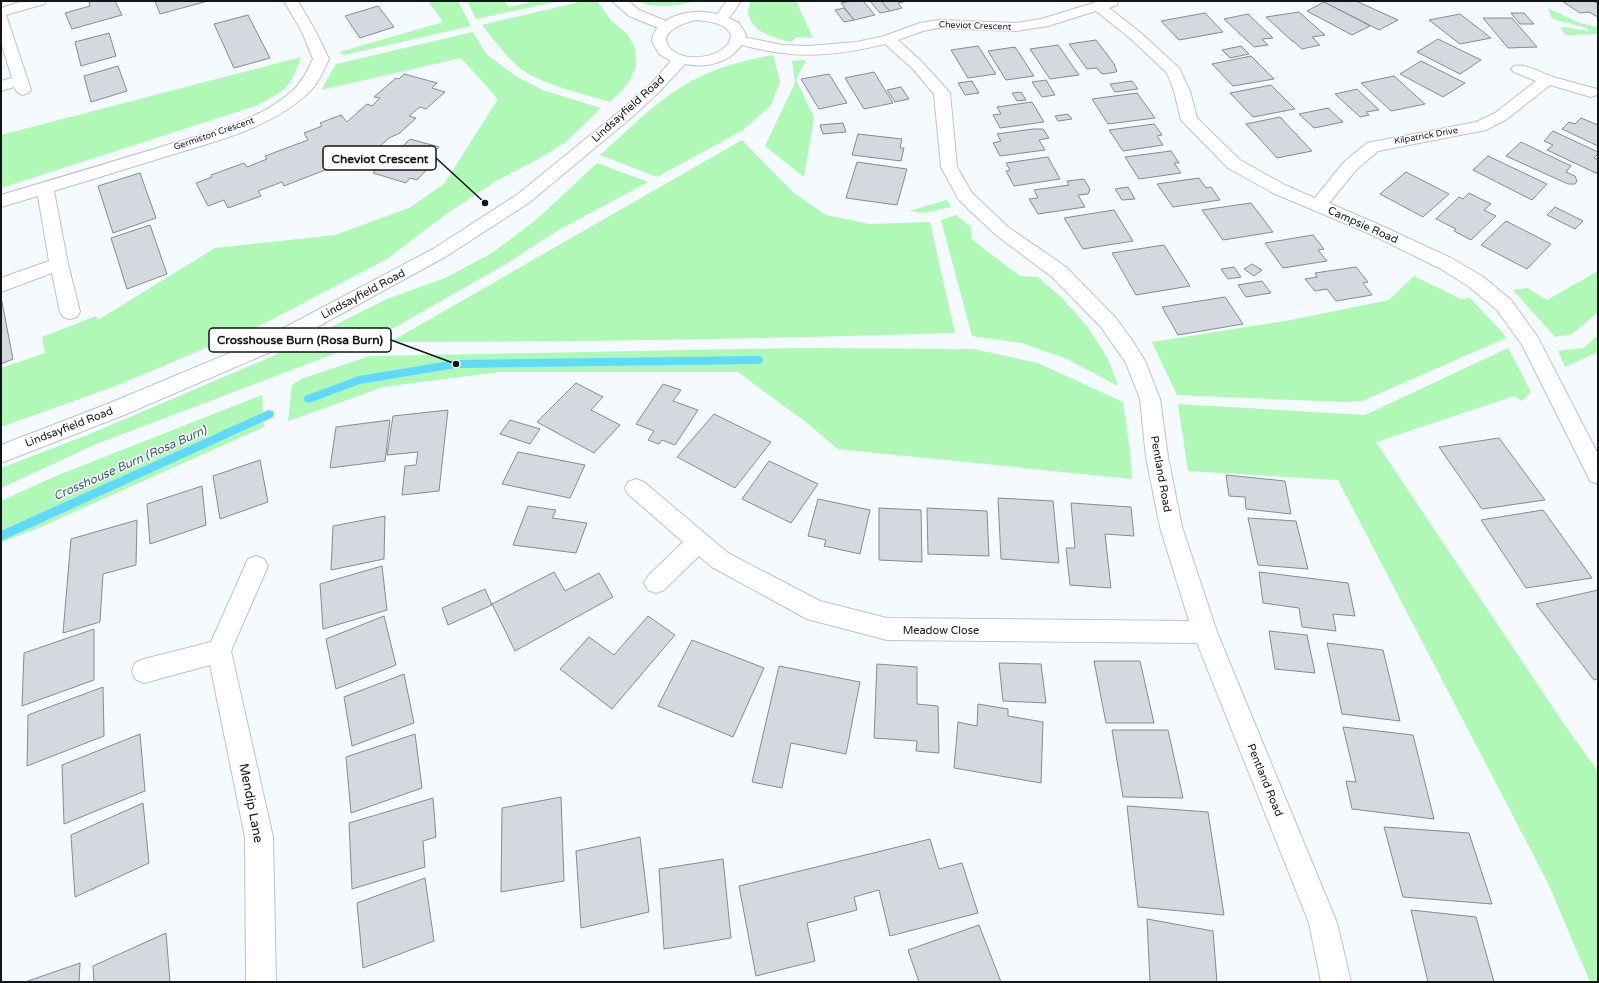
<svg xmlns="http://www.w3.org/2000/svg" width="1599" height="983" font-family="'Varela Round',sans-serif">
  <rect width="100%" height="100%" fill="#f4faff"/>
  <g fill="#b0f8b5">
    <path d="M428 1H458L471 26 344 55 339 52 443 22Z"/>
    <path d="M467 1H505L509 7 535 1H558L476 19Z"/>
    <path d="M583 1H597L611 20 628 35 635 48 636 66 628 84 610 102C582 93 545 86 521 69 507 58 493 39 482 25Z"/>
    <path d="M638 1H697C678 5 656 10 638 1Z"/>
    <path d="M750 1H796L813 38 796 37 791 42C775 38 752 33 748 13 747 10 750 5 750 1Z"/>
    <path d="M1548 8 1580 23 1598 27V34L1566 35 1560 28 1564 27 1588 31 1587 28 1556 20 1551 17Z"/>
    <path d="M473 32 486 54 517 77 543 90 601 108 566 142 540 158 496 181 446 214 387 259 265 323 118 385 1 427V368L45 353 42 337 96 316 98 320 215 248 335 235 409 208 444 184 498 99 461 58 321 90 336 64Z"/>
    <path d="M773 55 780 81 771 105 743 130 657 177 600 155C626 132 652 105 683 86 710 69 741 61 773 55Z"/>
    <path d="M301 57C291 87 286 90 258 105L1 188V135Z"/>
    <path d="M806 60 796 80 814 117 804 177 765 146 795 83 792 61Z"/>
    <path d="M742 140 794 193 826 215 870 224 930 222 955 333C767 339 578 342 390 342Z"/>
    <path d="M597 163 648 182 555 232 506 264 376 338 96 444 1 488V468L85 436 271 357 387 299 445 278 492 253 536 220Z"/>
    <path d="M947 200 951 207 924 213 909 211Z"/>
    <path d="M956 215 971 227V239L1020 276 1038 277 1062 298 1087 326 1108 359 1118 386 1067 359 1022 343 972 336 941 220Z"/>
    <path d="M1598 271V312L1572 334 1555 337 1513 290 1527 288 1547 300Z"/>
    <path d="M1414 276 1461 299 1470 298 1503 333 1506 338 1362 401 1345 402 1177 395 1152 342 1291 320 1389 300Z"/>
    <path d="M1598 335V352L1565 367 1558 351 1584 348Z"/>
    <path d="M797 348 974 349 1038 363 1123 402 1130 451 1132 479 838 449 807 423 738 372H498L383 387 288 421 292 385 301 379 370 356Z"/>
    <path d="M1508 348 1531 392 1522 401 1514 396 1376 442 1566 727 1598 771V982H1590L1548 883 1338 480 1188 471 1178 404 1365 415Z"/>
    <path d="M262 395 264 427 36 529 1 542V501L56 476Z"/>
  </g>
  <g fill="none" stroke-linecap="round" stroke-linejoin="round">
    <g fill="#5fd9fe" fill-rule="evenodd">
      <path d="M758 356 762 357 763 360 762 363 758 364 456 368 360 384 309 403 305 402 304 399 305 396 359 376 456 360Z"/>
      <path d="M269 410 273 411 274 414 273 417 1 541V531Z"/>
    </g>
  </g>
  <g fill="#d3d9df" stroke="#868b91">
    <path d="M94 1H115L122 15 72 29 65 13 90 6 89 2Z"/>
    <path d="M155 1H208L160 14Z"/>
    <path d="M851 1H863L875 15 854 20 841 3Z"/>
    <path d="M870 1H881L890 11 880 13Z"/>
    <path d="M881 1H908L898 3 902 8 890 11Z"/>
    <path d="M1322 1H1356L1398 20 1379 30Z"/>
    <path d="M1562 1H1593L1598 4V17L1589 12 1580 13Z"/>
    <path d="M1324 2 1357 19 1370 26 1352 35 1307 11Z"/>
    <path d="M378 6 394 27 360 38 345 16Z"/>
    <path d="M844 8 854 20 844 22 835 10Z"/>
    <path d="M1299 12 1325 35 1312 37 1320 45 1302 49 1293 41H1292L1266 17Z"/>
    <path d="M1205 13 1223 32 1179 40 1161 21Z"/>
    <path d="M1511 13H1524L1534 24H1520Z"/>
    <path d="M1248 14 1273 38 1262 39 1268 45 1254 47 1224 19Z"/>
    <path d="M1460 14 1491 38 1460 44 1429 20Z"/>
    <path d="M248 15 270 58 234 68 214 24Z"/>
    <path d="M1483 18H1512L1537 47 1508 48Z"/>
    <path d="M109 33 116 56 81 66 75 42Z"/>
    <path d="M1438 39 1481 60 1460 74 1417 52Z"/>
    <path d="M1096 40 1115 65H1114L1117 71 1116 72 1104 74 1101 73 1097 68 1087 69 1069 44Z"/>
    <path d="M1058 45 1079 75 1050 79 1030 49Z"/>
    <path d="M978 46 996 74 968 78 951 50Z"/>
    <path d="M1241 46 1249 54 1230 58 1222 50Z"/>
    <path d="M1015 47 1034 76 1006 80 988 51Z"/>
    <path d="M1251 56 1274 79 1233 86 1212 64Z"/>
    <path d="M1421 61 1465 83 1443 97 1400 74Z"/>
    <path d="M118 66 127 91 91 102 84 76Z"/>
    <path d="M874 72 893 103 864 109 845 78Z"/>
    <path d="M404 74 437 83 432 88 445 92 426 109 420 107 409 116 416 118 400 133 389 138 378 148 396 153 410 139 439 147 423 163 431 165 417 180 410 178 406 183 373 173 379 167 351 160 284 186 282 182 258 191 261 196 228 208 224 200 208 206 196 183 212 177 211 175 244 163 247 167 267 159 265 156 308 140 304 133 322 126 320 123 341 115 347 122 367 104 372 106 380 98 374 97 396 78 399 79Z"/>
    <path d="M829 74 847 103 819 109 801 79Z"/>
    <path d="M1394 76 1425 104 1391 111 1361 83Z"/>
    <path d="M1046 80 1055 95 1042 97 1032 82Z"/>
    <path d="M972 81 979 93 965 95 958 83Z"/>
    <path d="M1132 81 1138 89 1115 92 1110 84Z"/>
    <path d="M1271 85 1295 109 1253 117 1230 93Z"/>
    <path d="M901 87 909 99 895 102 887 90Z"/>
    <path d="M1357 89 1379 110 1366 112 1369 115 1360 117 1335 94Z"/>
    <path d="M1021 92 1026 100 1017 101 1012 93Z"/>
    <path d="M1137 93 1155 118 1108 124 1092 99Z"/>
    <path d="M1032 102 1044 122 1000 128 993 115 1001 114 997 107Z"/>
    <path d="M1328 108 1343 122 1314 128 1299 114Z"/>
    <path d="M1068 114 1072 119 1058 121 1055 116Z"/>
    <path d="M1280 117 1312 151 1277 158 1246 124Z"/>
    <path d="M1581 118 1598 125V146L1562 129 1569 122 1575 124Z"/>
    <path d="M843 123 846 132 823 134 820 125Z"/>
    <path d="M1154 124 1162 135 1157 136 1163 145 1123 151 1109 130Z"/>
    <path d="M1033 129H1043L1049 138 1039 140 1045 150 1000 156 993 143 1001 141 997 134Z"/>
    <path d="M1553 131 1598 152V154L1594 158 1598 160V174L1547 150 1553 145 1544 141Z"/>
    <path d="M858 134 902 139 900 148H904L901 161 852 155Z"/>
    <path d="M1521 142 1571 166 1566 172 1575 176 1577 181 1575 184H1568L1506 156Z"/>
    <path d="M1171 151 1179 163H1174L1181 173 1139 179 1125 157Z"/>
    <path d="M1488 156 1547 184 1532 200 1473 170Z"/>
    <path d="M1048 157 1060 179 1014 186 1006 171 1010 170 1006 163Z"/>
    <path d="M857 162 907 169 897 205 846 198Z"/>
    <path d="M1406 172 1449 194 1423 217 1380 194Z"/>
    <path d="M140 173 156 218 113 233 98 186Z"/>
    <path d="M1199 178 1206 188 1211 187 1220 200 1173 207 1157 184Z"/>
    <path d="M1084 179 1090 189 1088 194 1078 195 1085 207 1038 214 1029 199 1038 198 1034 190 1069 185 1067 181Z"/>
    <path d="M1128 187 1135 199 1122 200 1115 189Z"/>
    <path d="M1469 193 1491 204 1484 210 1496 216 1471 240 1454 231 1456 229 1436 219 1459 197 1463 199Z"/>
    <path d="M1251 203 1273 232 1223 240 1202 210Z"/>
    <path d="M1555 207 1583 221 1575 229 1547 215Z"/>
    <path d="M1114 210 1133 241 1083 249 1064 218Z"/>
    <path d="M1506 221 1551 244 1527 269 1481 245Z"/>
    <path d="M150 225 167 274 127 289 111 238Z"/>
    <path d="M1313 235 1324 249 1318 250 1327 261 1283 268 1265 243Z"/>
    <path d="M1164 245 1190 286 1136 295 1112 253Z"/>
    <path d="M1252 264 1262 270 1254 276 1244 269Z"/>
    <path d="M1234 267 1241 277 1228 279 1221 269Z"/>
    <path d="M1356 267 1368 282 1363 283 1372 295 1336 301 1327 289 1315 291 1305 279 1317 277 1315 273Z"/>
    <path d="M1262 281 1271 293 1246 297 1238 285Z"/>
    <path d="M1225 297 1243 324 1178 335 1162 307Z"/>
    <path d="M1 302H2L13 359 1 364Z"/>
    <path d="M576 383 603 397 591 410 620 425 594 453 537 422Z"/>
    <path d="M663 384 681 390 673 401 698 410 675 445 662 440 659 444 648 440 654 431 636 424Z"/>
    <path d="M448 410 439 491 402 495 405 466 416 465 418 452 387 455 393 416Z"/>
    <path d="M714 414 771 442 735 488 677 457Z"/>
    <path d="M390 420 385 461 330 468 336 427Z"/>
    <path d="M510 420 540 429 530 444 500 434Z"/>
    <path d="M1499 438 1545 500 1482 509 1439 447Z"/>
    <path d="M518 452 585 465 570 498 502 484Z"/>
    <path d="M260 460 268 502 220 519 213 476Z"/>
    <path d="M769 461 818 484 791 523 742 499Z"/>
    <path d="M1226 475 1285 481 1291 514 1246 509 1245 497 1229 496Z"/>
    <path d="M202 486 206 525 150 544 147 504Z"/>
    <path d="M998 498 1053 501 1059 563 1001 559Z"/>
    <path d="M818 499 870 510 860 554 824 546 826 540 808 536Z"/>
    <path d="M1071 503 1131 507 1134 536 1105 534 1111 588 1070 585 1066 548H1075Z"/>
    <path d="M528 506 556 510 552 518 587 523 576 553 513 545Z"/>
    <path d="M879 508 921 510 922 562 879 560Z"/>
    <path d="M927 508 987 511 989 556 928 554Z"/>
    <path d="M1543 510 1592 578 1526 588 1481 520Z"/>
    <path d="M385 516 384 559 331 570 333 526Z"/>
    <path d="M1248 518 1296 521 1308 569 1258 565Z"/>
    <path d="M137 520 136 565 103 574 100 622 63 633 71 539Z"/>
    <path d="M382 566 387 610 323 629 320 584Z"/>
    <path d="M554 572 565 591 599 573 613 597 515 651 492 604Z"/>
    <path d="M1259 572 1348 583 1355 616 1333 614 1336 631 1302 627 1299 608 1263 603Z"/>
    <path d="M485 589 492 605 448 625 442 608Z"/>
    <path d="M1598 590V679L1594 680 1536 604Z"/>
    <path d="M384 616 396 665 336 689 326 639Z"/>
    <path d="M648 616 675 635 612 709 560 669 589 637 614 655Z"/>
    <path d="M94 629V680L22 706 24 653Z"/>
    <path d="M1269 631 1307 635 1315 673 1275 669Z"/>
    <path d="M692 640 764 668 733 737 658 706Z"/>
    <path d="M1327 643 1383 650 1400 721 1342 714Z"/>
    <path d="M1094 661H1140L1154 723H1106Z"/>
    <path d="M999 663 1041 664 1046 703 1003 701Z"/>
    <path d="M877 664 917 667V704L938 706 939 753 916 751 917 741 874 738Z"/>
    <path d="M779 666 860 682 846 754 791 743 782 788 752 782Z"/>
    <path d="M404 674 414 723 352 746 344 697Z"/>
    <path d="M103 687 104 736 27 766 28 715Z"/>
    <path d="M978 704 1008 709V716L1043 722 1041 783 954 768 958 722 977 726Z"/>
    <path d="M1343 727 1413 735 1434 819 1352 809 1346 781 1356 782Z"/>
    <path d="M1112 730H1168L1183 798 1123 797Z"/>
    <path d="M140 734 145 791 64 824 62 765Z"/>
    <path d="M415 734 422 788 351 813 346 757Z"/>
    <path d="M561 797 564 881 501 892 502 808Z"/>
    <path d="M433 798 436 837 423 841 425 867 352 889 349 823Z"/>
    <path d="M143 803 149 863 75 897 71 835Z"/>
    <path d="M1127 806 1208 812 1224 915 1138 907Z"/>
    <path d="M1384 827 1469 833 1492 904 1403 897Z"/>
    <path d="M640 837 649 912 581 928 576 851Z"/>
    <path d="M930 839 939 869 962 863 978 913 890 936 879 890 854 897 857 910 807 923 815 961 756 976 739 886Z"/>
    <path d="M723 859 731 938 664 949 659 869Z"/>
    <path d="M425 878 434 941 363 968 357 903Z"/>
    <path d="M1411 910 1476 917 1494 982H1428Z"/>
    <path d="M1147 919 1213 931 1217 982H1150Z"/>
    <path d="M979 925 1001 982H919L908 950Z"/>
    <path d="M166 933 170 982H94L93 966Z"/>
    <path d="M80 963 79 982H25Z"/>
  </g>
  <g fill="none" stroke-linecap="round" stroke-linejoin="round">
    <defs>
      <g id="minor">
        <path d="M24 1H46L44 4 6 15 31 90 28 93 23 95 18 93 14 87 1 91V81L12 78 1 42V8Z"/>
        <path d="M284 1H298L316 32 329 59C323 72 318 85 306 95 269 128 218 141 171 155 132 167 93 179 54 191L68 264 80 312 77 317 70 319 63 317 60 312 52 273 1 292V278L49 261 38 196 1 207V195C55 179 109 163 164 146 197 136 244 124 272 106 295 91 302 83 313 59L302 32Z"/>
        <path d="M612 1H628L639 10 671 23 673 26 671 29 666 30 661 29 629 16Z"/>
        <path d="M1100 1H1118L1117 5 1109 8 1141 33 1179 68 1190 91 1197 118 1240 160 1285 185 1315 198 1344 162 1367 143 1476 122 1495 113 1536 81 1514 72 1511 69 1514 66C1526 63 1541 73 1553 77 1567 81 1582 85 1597 89L1598 91 1597 95 1591 97 1550 85 1507 119 1486 130 1378 151 1356 170 1329 203 1382 226 1451 258 1482 276 1511 300 1537 336 1598 454V484L1590 481 1522 345 1497 310 1468 286 1439 268 1370 234 1273 193 1228 168 1181 120 1174 91 1167 73 1131 39 1096 11 1048 26 1016 31 938 28 923 31 898 40 923 63 950 93 957 167 972 193 1008 227 1066 267 1115 317 1132 340 1145 361 1160 399 1168 457 1182 527 1217 632 1337 923 1351 982H1321L1309 923 1197 643 887 640 807 619 712 567 699 556 664 590 656 593 648 590 644 583 648 576 683 542 628 494 625 488 628 482 636 479 644 482 728 553 820 601 887 618 1189 621 1160 527 1146 457 1140 399 1126 363 1101 327 1052 277 996 235 959 200 941 167 934 94 913 69 885 44C852 52 816 58 782 53 766 51 749 47 734 43L732 40 734 37 739 36 782 45 808 46 857 42 884 36 920 23 938 20 1016 23 1041 19Z"/>
        <path d="M256 556 264 559 268 566 231 651 273 837 276 982H246L245 837 210 665 144 683 135 679 132 671 135 663 144 659 211 642 248 559Z"/>
      </g>
      <path id="tertiary" d="M727 1H741L729 18 739 23 746 35C737 61 710 69 685 64L659 92 632 117 530 202 445 257 275 350 124 415 1 463V445L110 403 261 340 433 249 518 194 620 111 649 86 671 61 659 54 652 41C654 21 678 13 695 12 702 11 710 13 717 14ZM697 20C710 22 725 22 731 35 730 38 730 42 728 44 717 59 681 63 669 47 657 31 687 22 697 20Z"/>
    </defs>
    <use href="#minor" stroke="#bdc3c9" stroke-width="2"/>
    <use href="#tertiary" stroke="#bdc3c9" stroke-width="2"/>
    <use href="#minor" fill="#fff" fill-rule="evenodd"/>
    <use href="#tertiary" fill="#fff" fill-rule="evenodd"/>
  </g>
  <g text-anchor="middle" dominant-baseline="central" stroke-width="3" stroke-linejoin="round" paint-order="stroke">
    <g font-size="9" fill="#121416" stroke="#fff">
      <text transform="translate(975 26) rotate(2)">Cheviot Crescent</text>
      <text transform="translate(214 134) rotate(-19)">Germiston Crescent</text>
      <text transform="translate(1426 136) rotate(-10)">Kilpatrick Drive</text>
    </g>
    <g font-size="11" fill="#121416" stroke="#fff">
      <text transform="translate(628 109) rotate(-42)">Lindsayfield Road</text>
      <text transform="translate(1363 225) rotate(24)">Campsie Road</text>
      <text transform="translate(363 294) rotate(-28)">Lindsayfield Road</text>
      <text transform="translate(69 427) rotate(-21)">Lindsayfield Road</text>
      <text transform="translate(1161 474) rotate(80)">Pentland Road</text>
      <text x="941" y="630">Meadow Close</text>
      <text transform="translate(1265 780) rotate(68)">Pentland Road</text>
    </g>
    <g font-size="12" font-style="italic" fill="#2a5d6d" stroke="#fff">
      <text transform="translate(130 463) rotate(-24)">Crosshouse Burn (Rosa Burn)</text>
    </g>
    <g font-size="13" fill="#121416" stroke="#fff">
      <text transform="translate(251 803) rotate(79)">Mendip Lane</text>
    </g>
  </g>
  <path fill="none" stroke="#121416" stroke-width="1.5" d="M485 203L436 158M456 364L391 340"/>
  <g fill="#121416" stroke="#fff" stroke-width="1.5">
    <circle cx="485" cy="203" r="4"/>
    <circle cx="456" cy="364" r="4"/>
  </g>
  <g fill="#fff" stroke="#121416" stroke-width="1.5">
    <rect x="323" y="146" width="113" height="24" rx="4"/>
    <rect x="209" y="328" width="182" height="24" rx="4"/>
  </g>
  <g font-size="12" text-anchor="middle" font-weight="bold" fill="#121416">
    <text x="380" y="163">Cheviot Crescent</text>
    <text x="300" y="344">Crosshouse Burn (Rosa Burn)</text>
  </g>
  <rect width="1599" height="983" fill="none" stroke="#121416" stroke-width="4"/>
</svg>
